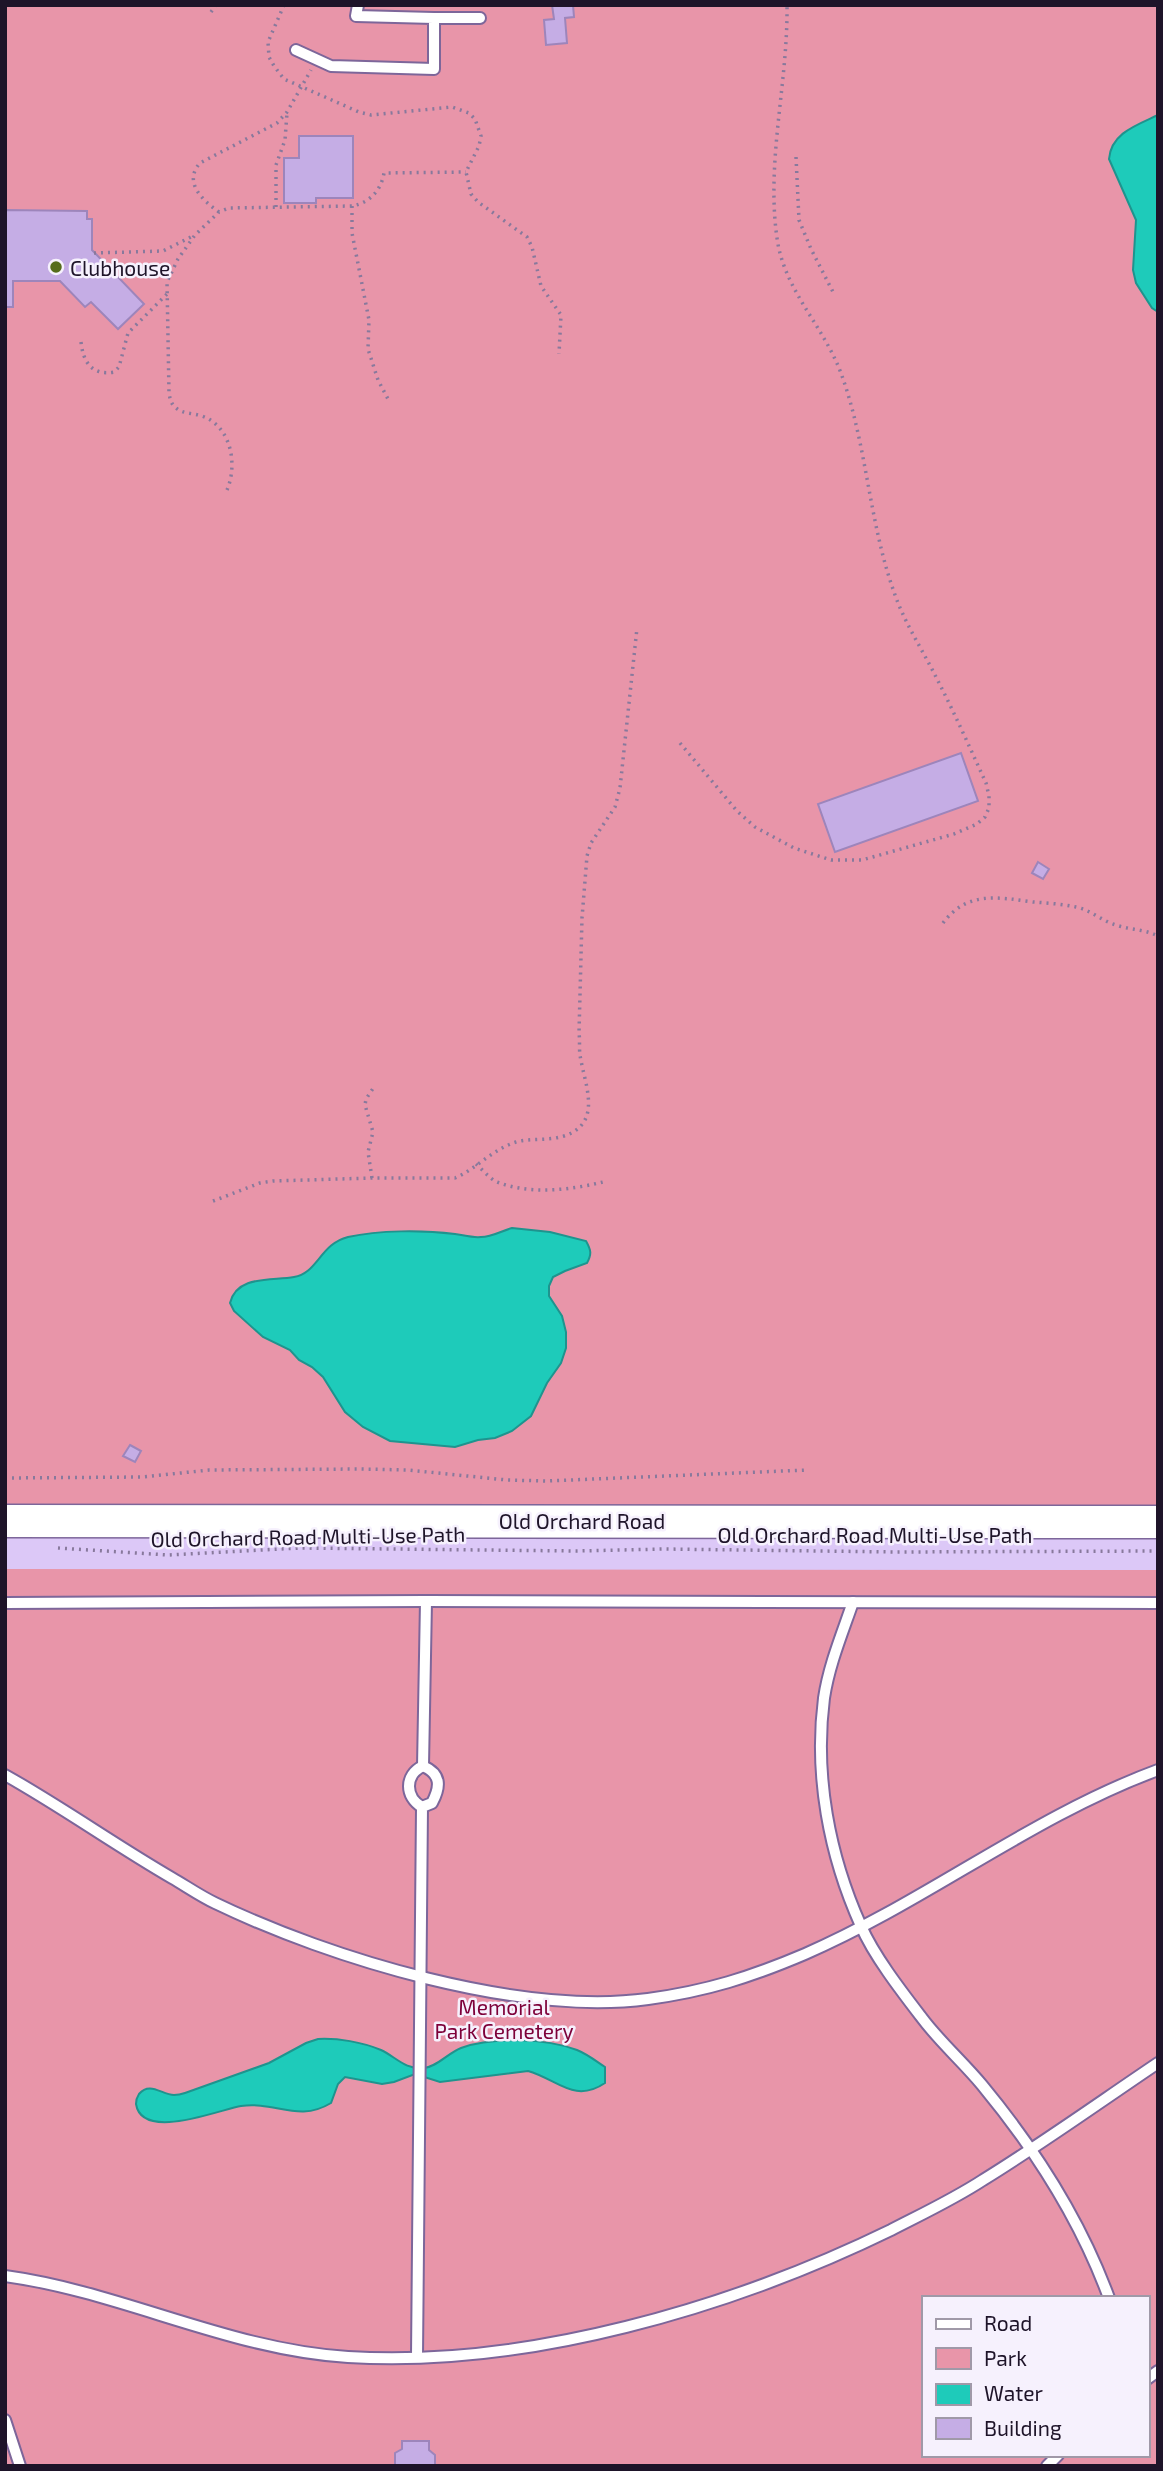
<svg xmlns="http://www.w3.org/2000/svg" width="1163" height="2471" font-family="'Exo 2',sans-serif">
  <rect width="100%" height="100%" fill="#dcc8f7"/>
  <g fill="#e895a9" fill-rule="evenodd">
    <path d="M5 5H1158V1510L800 1506 5 1505Z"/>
    <path d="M5 1569 1158 1570V2466H5ZM923 2298H1147V2455H923Z"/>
  </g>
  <g fill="#1ecbba" stroke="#1e948e" stroke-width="2">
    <path d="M1158 115V312L1152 308 1136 283 1133 270 1136 220 1109 159C1111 133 1137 125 1158 115Z"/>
    <path d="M512 1228 550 1232 586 1241C591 1250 592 1254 587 1263L565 1271 553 1277 549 1286V1296L562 1316 566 1332V1348L561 1363 547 1383 531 1416 512 1431 495 1438 478 1440 455 1447 390 1441 363 1427 345 1412 323 1377 312 1367 299 1360 290 1350 263 1337 234 1311 230 1303C237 1275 271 1281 294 1277 318 1273 320 1244 348 1237 379 1230 423 1230 455 1234 463 1235 472 1238 481 1237 492 1237 501 1231 512 1228Z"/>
    <path d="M318 2039C338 2038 362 2042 381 2050 396 2057 405 2070 424 2068 437 2067 448 2053 461 2048 492 2037 546 2038 577 2050 587 2054 596 2061 605 2067V2083C574 2104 557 2079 528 2071L440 2082 415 2074 394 2082 382 2084 345 2077 338 2084 331 2103C298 2123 276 2101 241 2106 221 2109 142 2142 136 2104 136 2101 137 2097 139 2094 150 2081 162 2095 174 2095 177 2095 182 2094 185 2093L269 2063 306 2043Z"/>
  </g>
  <g fill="#c5ade5" stroke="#9d85bb" stroke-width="2">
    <path d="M552 5H573L574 17 565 18 567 43 546 45 544 20 554 19Z"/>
    <path d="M299 136H353V198H316V203H284V158H299Z"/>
    <path d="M5 210 87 211V219H92V250L144 304 118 329 91 302 85 307 60 281H13V307H5Z"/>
    <path d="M961 753 978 801 835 852 818 804Z"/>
    <path d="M1038 862 1049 869 1043 879 1032 873Z"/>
    <path d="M130 1445 141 1451 135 1462 123 1456Z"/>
    <path d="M402 2441H429V2450L435 2455V2466H395V2453L402 2449Z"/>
  </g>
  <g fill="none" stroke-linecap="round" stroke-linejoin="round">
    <defs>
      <g id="lane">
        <path d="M434 18H480"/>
        <path d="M296 50 331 66 434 69V18L356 16 358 5"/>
        <path d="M853 1602C842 1634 829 1665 824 1698 814 1775 829 1855 861 1926 874 1956 902 1992 922 2018 940 2042 963 2062 982 2085 1035 2149 1080 2219 1109 2298"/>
        <path d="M5 1603 426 1601 1158 1603"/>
        <path d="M5 1775C62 1807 115 1845 172 1878 186 1886 200 1896 215 1903 331 1959 520 2016 648 1999 707 1991 751 1977 805 1954 927 1901 1033 1816 1158 1770"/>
        <path d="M422 1807C405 1797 404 1775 423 1766"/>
        <path d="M5 2276C122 2292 230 2350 348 2357 526 2368 731 2308 891 2230 922 2214 954 2199 983 2180 1043 2143 1100 2102 1158 2063"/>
        <path d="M417 2357 422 1807 432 1803C441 1786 441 1774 423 1766L426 1601"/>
        <path d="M1147 2379 1158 2371"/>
        <path d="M5 2420 20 2466"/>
        <path d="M1047 2466 1058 2455"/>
      </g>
      <path id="secondary" d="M5 1521 1158 1522"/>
    </defs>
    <use href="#lane" stroke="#7d669a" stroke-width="14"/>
    <use href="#secondary" stroke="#7d669a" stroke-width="35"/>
    <g stroke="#88799c" stroke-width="3.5" stroke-dasharray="2 5" stroke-linecap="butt">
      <path d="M284 5 268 42 269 57 274 66 284 79 359 112 371 115 452 107 469 113 475 119 481 136 479 146 466 172 471 194 478 202 527 237 532 247 541 286 561 315 559 354"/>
      <path d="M211 12 216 5"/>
      <path d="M796 157 799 220 811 249 833 292"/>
      <path d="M352 206V233L369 320 368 349 378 380 388 399"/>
      <path d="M276 207V165L285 140 287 113"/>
      <path d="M219 212C202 200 183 182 200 163L277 123 287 112 311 70"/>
      <path d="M94 253 163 251 193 236"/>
      <path d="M81 342C83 362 92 376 114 372L119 367 128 333 167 294"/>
      <path d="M227 490C238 464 231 426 202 416 193 413 183 414 176 408 171 404 170 399 169 393L167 282 178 259 195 235 219 212 229 208 352 206C369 203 381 191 384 173L466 172"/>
      <path d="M680 743 737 811 755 827 794 848 831 860H862L954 834 977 824 985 817 989 808V796L986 783C970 748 954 712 936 677 922 649 904 622 894 592 869 522 867 446 842 376 825 327 784 291 777 238 766 161 788 83 787 5"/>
      <path d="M943 923C967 891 997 897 1033 902 1047 903 1062 904 1076 907 1091 910 1102 921 1116 925 1130 930 1144 929 1158 936"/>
      <path d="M476 1164C482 1169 490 1179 497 1182 530 1195 570 1190 603 1182"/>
      <path d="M372 1178 368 1152 373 1132 365 1105 366 1099 374 1087"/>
      <path d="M213 1201 260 1183 273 1181 372 1178H455C476 1169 493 1149 516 1142 531 1138 548 1141 564 1136 604 1123 584 1083 580 1055 579 1048 580 1040 579 1033L582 918 587 856 591 843 615 807 620 788 637 628"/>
      <path d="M5 1478 143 1477 209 1470 361 1469 408 1470 507 1480 547 1481 807 1470"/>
      <path d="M58 1548 168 1555 300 1548 576 1551 665 1549 897 1552 1158 1551"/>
    </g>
    <use href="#lane" stroke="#fff" stroke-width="10"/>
    <use href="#secondary" stroke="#fff" stroke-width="32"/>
  </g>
  <circle fill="#566c1c" stroke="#f6f1fd" stroke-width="2.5" cx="56" cy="267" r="7"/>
  <g text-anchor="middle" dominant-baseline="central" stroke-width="5" stroke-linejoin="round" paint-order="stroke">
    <g font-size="21" fill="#1e1429" stroke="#f6f1fd" text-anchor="start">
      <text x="70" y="267">Clubhouse</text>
    </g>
    <g font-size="21" fill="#1e1429" stroke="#f6f1fd">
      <text x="582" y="1520">Old Orchard Road</text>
      <text x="875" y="1534">Old Orchard Road Multi-Use Path</text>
      <text transform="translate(308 1536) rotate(-1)">Old Orchard Road Multi-Use Path</text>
    </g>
    <g font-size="21" fill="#7d0039" stroke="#f6f1fd">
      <text x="504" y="2006">Memorial<tspan x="504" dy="24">Park Cemetery</tspan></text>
    </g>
  </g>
  <rect width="1163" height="2471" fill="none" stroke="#1e1429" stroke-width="14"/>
  <rect x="922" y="2296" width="228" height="161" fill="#f6f1fd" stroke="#a099a8" stroke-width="2"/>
  <rect x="936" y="2319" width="35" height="10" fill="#ffffff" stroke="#a099a8" stroke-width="2"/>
  <text x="984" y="2331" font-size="21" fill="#1e1429">Road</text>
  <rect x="936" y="2348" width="35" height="21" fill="#e895a9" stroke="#a099a8" stroke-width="2"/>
  <text x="984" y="2366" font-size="21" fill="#1e1429">Park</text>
  <rect x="936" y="2384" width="35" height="21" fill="#1ecbba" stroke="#a099a8" stroke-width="2"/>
  <text x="984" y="2401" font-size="21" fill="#1e1429">Water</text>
  <rect x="936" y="2418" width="35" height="21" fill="#c5ade5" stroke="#a099a8" stroke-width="2"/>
  <text x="984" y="2436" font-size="21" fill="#1e1429">Building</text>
</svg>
